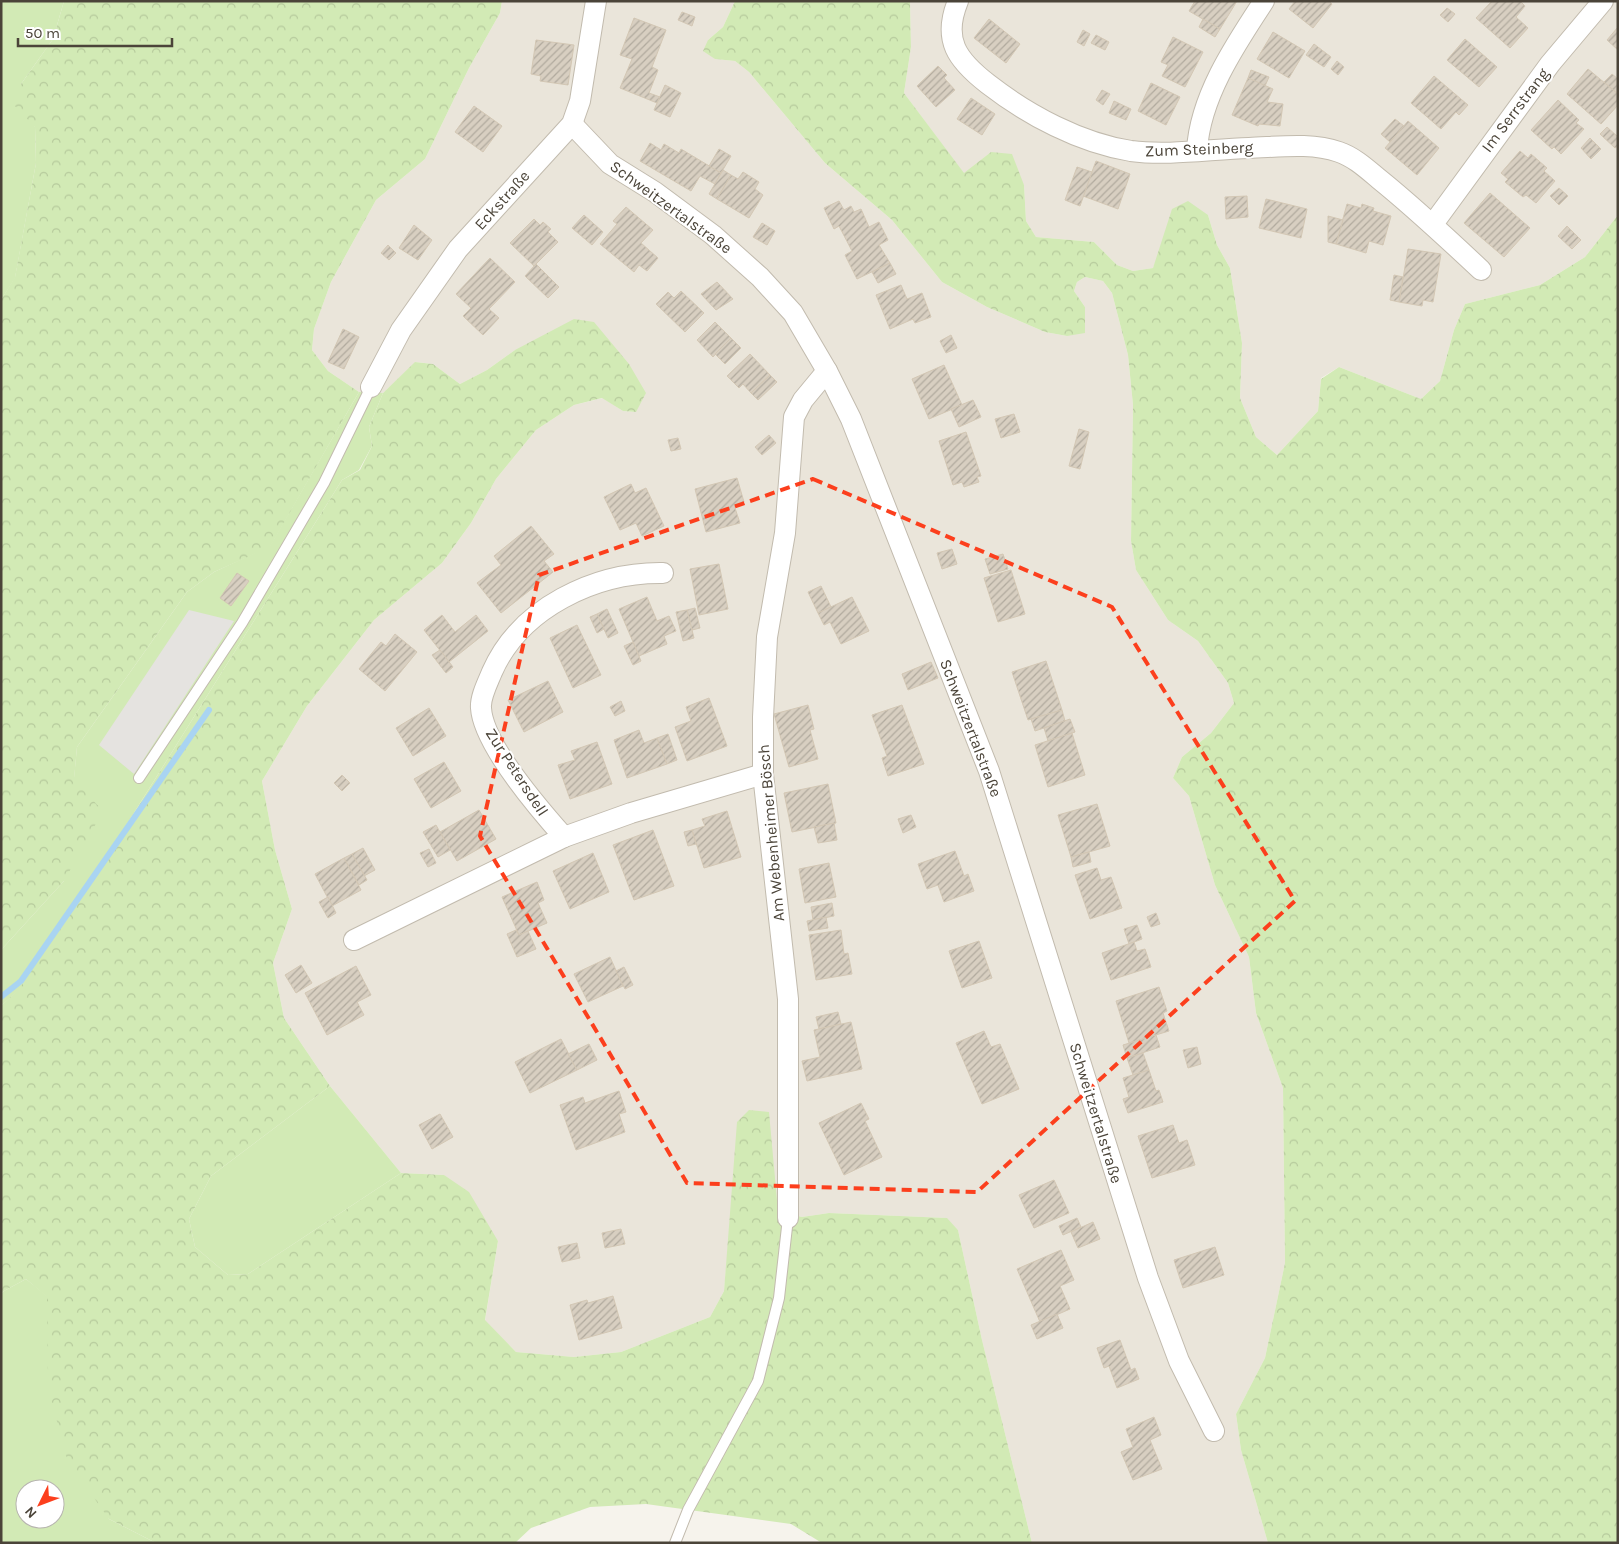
<svg xmlns="http://www.w3.org/2000/svg" width="1619" height="1544" font-family="Karla,sans-serif">
  <defs>
    <pattern id="forest-crowns" width="20" height="18" patternUnits="userSpaceOnUse" patternTransform="scale(1.25)"><rect width="20" height="18" fill="#d2eab5"/><path d="M2 6a3 3 0 1 1 6 0M12 15a3 3 0 1 1 6 0" fill="none" stroke="#b6ca9c"/></pattern>
    <pattern id="building-hatch" width="6" height="6" patternUnits="userSpaceOnUse" patternTransform="scale(1.25)"><rect width="6" height="6" fill="#d8cfc1"/><path d="M-1 1l2-2M0 6l6-6M5 7l2-2" fill="none" stroke="#b1aa9e"/></pattern>
  </defs>
  <rect width="100%" height="100%" fill="#f6f3ec"/>
  <g fill="#eae5da">
    <path d="M502 1H735L723 27 708 40 715 59 735 61 749 72 825 163 892 220 942 282 987 307 1045 332 1067 336 1085 307 1074 291 1077 282 1085 277 1103 281 1112 293 1128 355 1133 405 1131 541 1136 570 1168 620 1198 641 1228 683 1234 703 1211 733 1182 757 1173 778 1189 796 1215 885 1249 957 1256 1013 1283 1088 1285 1263 1265 1358 1236 1414 1241 1450 1268 1543H1032L982 1340 958 1230 946 1218 829 1213 802 1217 778 1211 730 1226 724 1291 710 1317 621 1352 574 1357 516 1352 485 1321 498 1241 444 1175 401 1173 330 1086 284 1018 273 963 292 909 275 850 262 781 307 706 374 620 442 563 471 523 496 479 536 430 574 405 603 398 623 411 635 412 515 350 487 370 460 384 433 364 416 362 383 393 359 392 328 371 312 350 314 329 331 282 376 200 425 159 469 68 500 13Z"/>
    <path d="M910 1H1618V215L1585 257 1540 285 1465 304 1454 330 1440 381 1421 399 1339 367 1321 378 1318 411 1277 455 1256 437 1240 398 1242 343 1230 268 1217 245 1208 215 1160 252 1153 268 1133 271 1117 265 1094 242 1036 237 1026 221 1024 185 991 152 964 174 904 93 911 47Z"/>
  </g>
  <g fill="#d2eab5" fill-rule="evenodd">
    <path d="M1 1H64L53 39 21 84 35 127 36 163 15 278 1 300Z"/>
    <path d="M359 392 383 393 369 427 372 446 359 470 342 480 87 888 19 990 1 1006V950L64 881 77 747 187 592 214 572 270 546Z"/>
    <path d="M330 1086 401 1173 248 1274 228 1275 195 1247 189 1219 211 1176Z"/>
    <path d="M26 1279 48 1297 50 1342 109 1519 156 1543H1V1294L4 1291ZM25 1489H55V1519H25Z"/>
  </g>
  <g fill="url(#forest-crowns)">
    <path d="M64 1H502L500 13 469 68 425 159 376 200 331 282 314 329 312 350 328 371 359 392 270 547 214 572 187 592 77 747 74 780 103 811 64 881 1 950V300L15 277 36 163 35 127 13 104 21 84 53 39Z"/>
    <path d="M735 1H910L911 47 904 93 964 173 991 152 1012 154 1024 185 1026 221 1036 237 1094 242 1117 265 1133 271 1153 268 1172 209 1188 201 1208 215 1217 245 1230 268 1242 343 1240 398 1256 437 1277 455 1318 411 1321 379 1339 367 1421 399 1440 381 1454 330 1465 304 1540 285 1585 257 1618 215V1543H1268L1241 1450 1236 1414 1265 1358 1285 1263 1283 1088 1256 1013 1249 957 1215 885 1189 796 1173 778 1182 757 1211 733 1234 703 1228 683 1198 641 1168 620 1136 570 1131 541 1133 405 1128 355 1112 293 1103 281 1085 277 1077 282 1074 291 1085 307V333L1067 336 1045 332 987 307 942 282 892 220 825 163 749 72 735 61 715 59 703 51 708 40 723 27Z"/>
    <path d="M574 319 594 322 629 364 646 393 636 412 623 411 602 398 574 405 536 430 496 479 471 523 442 563 374 620 307 706 262 781 275 850 292 909 273 963 284 1018 330 1086 211 1176 189 1219 195 1247 228 1275 248 1274 401 1173 444 1175 469 1192 498 1241 485 1320 516 1352 574 1357 621 1352 710 1317 724 1291 737 1122 749 1110 769 1112 778 1211 802 1217 829 1213 947 1218 958 1230 982 1340 1032 1543H822L791 1524 646 1504 590 1507 531 1528 515 1543H156L109 1519 67 1460 48 1387 47 1297 26 1279 4 1291 1 1294V1006L19 989 87 888 342 480 360 470 372 446 369 427 383 393 415 362 433 364 460 384 487 370 515 350Z"/>
  </g>
  <path fill="#e5e3e0" d="M189 610 234 621 134 774 99 745Z"/>
  <g fill="none" stroke-linecap="round" stroke-linejoin="round">
    <path stroke="#a9d4f2" stroke-width="6" d="M1 997 21 981 209 710"/>
  </g>
  <g fill="url(#building-hatch)" stroke="#d3c7b4">
    <path d="M1195 1H1237L1220 29 1189 11Z"/>
    <path d="M1295 1H1329L1332 4 1313 28 1289 9Z"/>
    <path d="M1492 1H1520L1525 6 1516 17 1528 28 1510 48 1476 18Z"/>
    <path d="M1447 8 1455 14 1448 22 1440 15Z"/>
    <path d="M682 12 695 17 692 26 678 20Z"/>
    <path d="M634 18 666 30 652 67 658 70 649 93 660 97 657 103 620 88 632 59 620 55Z"/>
    <path d="M989 19 1020 44 1006 63 974 38Z"/>
    <path d="M1203 19 1220 29 1215 37 1199 27Z"/>
    <path d="M1618 27V50L1607 40Z"/>
    <path d="M1083 30 1090 34 1084 46 1077 42Z"/>
    <path d="M1273 32 1305 51 1289 78 1257 59Z"/>
    <path d="M1096 35 1109 42 1105 50 1091 43Z"/>
    <path d="M1173 37 1203 52 1185 87 1162 76 1168 65 1161 62Z"/>
    <path d="M1465 39 1497 67 1479 87 1447 60Z"/>
    <path d="M536 40 574 45 568 85 540 81 541 76 531 74Z"/>
    <path d="M1314 44 1331 57 1324 67 1306 55Z"/>
    <path d="M1337 61 1344 67 1338 75 1331 69Z"/>
    <path d="M938 66 947 75 944 78 955 90 936 107 917 86Z"/>
    <path d="M1588 69 1618 94V105L1601 124 1567 94Z"/>
    <path d="M1251 70 1269 77 1265 86 1248 78Z"/>
    <path d="M1612 74 1618 79V94L1604 82Z"/>
    <path d="M1434 76 1468 105 1459 115 1456 112 1441 129 1411 103Z"/>
    <path d="M1248 78 1273 89 1267 102 1283 104 1280 126 1259 124 1258 126 1232 115Z"/>
    <path d="M1151 83 1180 97 1166 125 1138 111Z"/>
    <path d="M665 85 681 93 670 117 654 110Z"/>
    <path d="M1102 90 1110 94 1103 105 1096 100Z"/>
    <path d="M971 98 995 114 982 135 957 119Z"/>
    <path d="M1558 100 1579 120 1576 123 1584 129 1561 154 1554 147 1552 149 1531 130Z"/>
    <path d="M1114 101 1131 109 1126 120 1109 113Z"/>
    <path d="M474 106 502 126 483 152 455 132Z"/>
    <path d="M1395 119 1404 126 1390 142 1381 134Z"/>
    <path d="M1408 121 1439 148 1417 175 1385 148Z"/>
    <path d="M1607 127 1618 137V146L1615 148 1600 134Z"/>
    <path d="M1590 138 1601 149 1591 159 1581 148Z"/>
    <path d="M650 143 661 150 664 144 679 153 681 149 721 173 715 184 700 176 691 191 640 161Z"/>
    <path d="M719 149 731 156 721 173 709 166Z"/>
    <path d="M1520 151 1528 158 1531 154 1547 168 1544 171 1555 181 1536 203 1526 195 1523 197 1505 182 1508 179 1501 173Z"/>
    <path d="M1096 161 1130 174 1118 209 1083 196Z"/>
    <path d="M1077 167 1092 172 1080 206 1065 200Z"/>
    <path d="M723 170 731 175 717 199 709 194Z"/>
    <path d="M743 172 759 182 755 189 763 195 749 218 717 199 731 175 738 179Z"/>
    <path d="M1559 188 1568 196 1559 205 1550 196Z"/>
    <path d="M1490 193 1530 228 1504 257 1464 223Z"/>
    <path d="M1247 196 1248 217 1226 219 1225 197Z"/>
    <path d="M1266 199 1307 209 1301 238 1259 228Z"/>
    <path d="M839 201 844 210 851 206 854 212 861 209 869 227 879 222 888 240 879 245 890 263 857 279 845 255 852 251 839 226 834 229 824 208Z"/>
    <path d="M1347 204 1361 208 1362 204 1374 208 1373 211 1391 216 1383 245 1369 241 1366 253 1336 244Z"/>
    <path d="M626 207 653 230 641 243 658 258 647 271 639 265 634 272 600 244 617 224 613 221Z"/>
    <path d="M584 215 603 232 592 245 572 228Z"/>
    <path d="M1328 216 1343 220 1336 244 1328 242Z"/>
    <path d="M534 219 540 225 543 222 551 229 548 232 558 242 534 266 510 243Z"/>
    <path d="M762 223 775 231 767 245 753 237Z"/>
    <path d="M414 225 432 240 418 260 399 248Z"/>
    <path d="M1567 226 1581 240 1572 249 1558 236Z"/>
    <path d="M388 245 396 253 389 260 381 253Z"/>
    <path d="M1408 249 1441 254 1433 302 1423 300 1422 306 1399 302Z"/>
    <path d="M490 258 515 282 489 309 499 318 483 335 463 316 471 308 456 294Z"/>
    <path d="M890 263 896 274 878 283 872 272Z"/>
    <path d="M536 264 559 287 548 298 525 276Z"/>
    <path d="M1394 275 1403 277 1399 302 1390 300Z"/>
    <path d="M717 282 733 299 716 310 701 294Z"/>
    <path d="M901 285 907 299 922 293 931 317 915 323 913 319 890 329 876 295Z"/>
    <path d="M681 291 704 313 685 332 656 304 668 292 674 298Z"/>
    <path d="M715 322 731 338 713 357 697 340Z"/>
    <path d="M343 329 359 337 344 369 328 362Z"/>
    <path d="M951 335 957 348 946 353 940 341Z"/>
    <path d="M731 338 741 348 725 364 715 354Z"/>
    <path d="M750 354 770 375 751 393 743 384 739 388 727 376Z"/>
    <path d="M944 365 962 405 929 419 912 379Z"/>
    <path d="M770 375 777 382 758 400 751 393Z"/>
    <path d="M973 400 981 417 959 427 951 409Z"/>
    <path d="M1014 414 1020 432 1001 438 995 419Z"/>
    <path d="M1079 429 1089 432 1080 469 1069 466Z"/>
    <path d="M966 432 981 476 977 477 979 482 964 487 962 482 953 485 939 441Z"/>
    <path d="M769 435 776 443 762 455 755 447Z"/>
    <path d="M678 438 681 449 671 451 668 440Z"/>
    <path d="M737 478 744 502 734 505 740 523 706 532 695 489Z"/>
    <path d="M631 484 635 493 646 488 664 526 642 536 636 523 620 530 604 497Z"/>
    <path d="M531 526 554 554 544 561 553 572 501 613 477 583 501 565 494 556Z"/>
    <path d="M952 549 957 564 942 569 937 553Z"/>
    <path d="M1003 554 1008 569 990 574 985 559Z"/>
    <path d="M719 564 728 609 699 615 690 569Z"/>
    <path d="M1011 570 1025 614 998 622 984 578Z"/>
    <path d="M237 573 249 581 231 606 220 598Z"/>
    <path d="M821 586 831 607 818 613 808 592Z"/>
    <path d="M647 597 657 621 669 616 676 631 664 636 667 644 639 656 619 609Z"/>
    <path d="M852 597 869 631 841 644 830 622 824 625 818 613Z"/>
    <path d="M695 608 700 628 692 630 687 610Z"/>
    <path d="M607 609 618 633 608 638 597 614Z"/>
    <path d="M687 610 694 638 683 641 676 612Z"/>
    <path d="M597 614 604 629 597 633 590 617Z"/>
    <path d="M442 615 455 632 476 615 488 631 449 662 424 630Z"/>
    <path d="M577 625 601 675 573 688 550 638Z"/>
    <path d="M395 634 417 652 385 691 359 669 381 642 386 646Z"/>
    <path d="M633 642 641 661 633 665 624 646Z"/>
    <path d="M440 650 453 667 446 673 432 655Z"/>
    <path d="M1046 661 1062 710 1028 720 1012 672Z"/>
    <path d="M931 662 938 678 908 690 902 674Z"/>
    <path d="M548 681 563 712 524 732 508 700Z"/>
    <path d="M709 698 727 746 687 761 675 727 691 721 686 707Z"/>
    <path d="M621 701 625 711 615 716 610 707Z"/>
    <path d="M808 705 814 729 810 730 818 759 789 767 774 714Z"/>
    <path d="M902 705 924 764 888 776 882 758 887 756 872 715Z"/>
    <path d="M429 708 446 736 413 756 396 728Z"/>
    <path d="M1062 710 1065 721 1035 731 1031 719Z"/>
    <path d="M1070 719 1075 732 1048 741 1044 728Z"/>
    <path d="M639 730 644 743 657 738 667 764 627 778 614 740Z"/>
    <path d="M1072 733 1085 775 1048 787 1035 745Z"/>
    <path d="M668 734 677 760 667 764 657 738Z"/>
    <path d="M597 742 612 784 570 799 558 765 575 760 571 751Z"/>
    <path d="M444 762 461 791 431 808 414 779Z"/>
    <path d="M342 775 350 783 342 791 334 783Z"/>
    <path d="M828 784 836 823 792 832 784 793Z"/>
    <path d="M1097 804 1110 846 1071 857 1058 815Z"/>
    <path d="M479 810 496 839 457 861 440 832Z"/>
    <path d="M727 811 741 857 704 868 692 830 705 826 702 819Z"/>
    <path d="M911 815 916 827 903 833 898 819Z"/>
    <path d="M834 823 837 840 818 843 814 827Z"/>
    <path d="M436 825 450 850 438 857 423 832Z"/>
    <path d="M653 830 674 886 634 900 613 845Z"/>
    <path d="M692 830 696 844 688 846 684 832Z"/>
    <path d="M363 848 375 870 364 876 352 854Z"/>
    <path d="M429 849 436 863 428 867 420 853Z"/>
    <path d="M955 851 964 876 968 874 974 891 944 902 938 885 927 889 918 864Z"/>
    <path d="M1089 852 1091 862 1073 867 1071 857Z"/>
    <path d="M593 853 609 892 570 909 553 871Z"/>
    <path d="M352 854 367 880 359 885 344 858Z"/>
    <path d="M344 858 361 890 332 906 315 874Z"/>
    <path d="M829 863 836 897 805 903 799 869Z"/>
    <path d="M1097 868 1101 880 1111 877 1122 908 1090 919 1075 875Z"/>
    <path d="M537 882 544 900 538 903 547 923 519 935 502 897Z"/>
    <path d="M328 897 336 913 328 918 319 902Z"/>
    <path d="M832 903 834 916 813 920 811 907Z"/>
    <path d="M1156 913 1160 924 1151 927 1147 917Z"/>
    <path d="M826 917 828 928 809 931 807 921Z"/>
    <path d="M1137 925 1142 939 1129 944 1124 929Z"/>
    <path d="M516 930 519 935 528 931 536 949 517 957 507 934Z"/>
    <path d="M841 930 844 954 848 953 852 974 816 980 809 935Z"/>
    <path d="M979 941 992 978 962 988 949 951Z"/>
    <path d="M1134 942 1137 951 1145 949 1151 967 1111 980 1102 953Z"/>
    <path d="M610 957 623 986 588 1002 574 974Z"/>
    <path d="M301 965 312 983 296 993 285 975Z"/>
    <path d="M356 966 371 995 357 1002 364 1015 327 1035 305 993Z"/>
    <path d="M624 967 633 985 625 989 616 971Z"/>
    <path d="M1159 987 1167 1011 1163 1013 1169 1031 1129 1043 1116 1001Z"/>
    <path d="M838 1012 841 1024 819 1029 816 1017Z"/>
    <path d="M851 1022 862 1069 807 1081 802 1061 820 1057 814 1030Z"/>
    <path d="M984 1031 991 1047 1000 1044 1019 1089 982 1104 956 1043Z"/>
    <path d="M1156 1035 1160 1047 1127 1058 1123 1045Z"/>
    <path d="M561 1039 577 1070 530 1093 515 1062Z"/>
    <path d="M589 1044 597 1060 577 1070 568 1054Z"/>
    <path d="M1197 1047 1201 1064 1188 1068 1183 1050Z"/>
    <path d="M1143 1053 1149 1070 1133 1075 1127 1058Z"/>
    <path d="M1149 1070 1156 1091 1159 1090 1163 1102 1128 1113 1123 1099 1129 1097 1123 1078Z"/>
    <path d="M619 1091 626 1112 619 1114 625 1132 576 1150 560 1105 583 1097 585 1103Z"/>
    <path d="M861 1103 869 1119 865 1121 882 1157 844 1175 819 1123Z"/>
    <path d="M440 1114 453 1137 432 1149 419 1125Z"/>
    <path d="M1173 1125 1179 1143 1187 1140 1195 1165 1152 1178 1138 1136Z"/>
    <path d="M1054 1180 1069 1213 1034 1228 1019 1195Z"/>
    <path d="M1077 1218 1081 1227 1063 1235 1059 1226Z"/>
    <path d="M1093 1222 1100 1239 1078 1248 1071 1232Z"/>
    <path d="M621 1229 625 1244 605 1248 602 1233Z"/>
    <path d="M577 1243 580 1258 562 1262 558 1247Z"/>
    <path d="M1215 1247 1224 1275 1183 1288 1174 1260Z"/>
    <path d="M1061 1250 1074 1280 1060 1286 1070 1309 1040 1322 1017 1269Z"/>
    <path d="M613 1296 622 1328 579 1340 570 1305 587 1300 588 1303Z"/>
    <path d="M1057 1314 1063 1328 1037 1339 1031 1325Z"/>
    <path d="M1120 1340 1131 1370 1135 1368 1139 1379 1117 1388 1109 1366 1104 1368 1097 1348Z"/>
    <path d="M1154 1417 1161 1435 1150 1440 1162 1469 1133 1480 1121 1452 1133 1447 1126 1429Z"/>
  </g>
  <g fill="none" stroke-linecap="round" stroke-linejoin="round">
    <defs>
      <g id="service">
        <path d="M139 778 242 623 324 483 371 387"/>
        <path d="M675 1543 688 1510 758 1381 779 1298 788 1218"/>
      </g>
      <g id="minor">
        <path d="M958 1C942 40 957 60 988 84 1028 115 1080 143 1131 151 1169 156 1211 149 1249 148 1278 147 1311 142 1339 152 1354 157 1367 169 1379 179 1415 208 1448 239 1481 270"/>
        <path d="M572 124 610 164 655 192 713 235 760 277 793 313 827 371 851 419 989 771 1148 1278 1179 1361 1214 1431"/>
        <path d="M1197 150C1200 97 1235 45 1264 1"/>
        <path d="M1433 224 1550 64 1603 1"/>
        <path d="M371 387 401 330 458 249 572 124 580 101 596 1"/>
        <path d="M564 837C540 810 483 744 481 708 480 697 488 682 492 672 520 608 595 572 663 573"/>
        <path d="M354 940 564 837 631 813 763 774"/>
        <path d="M788 1218V999L763 774V717L767 637 785 533 794 417 803 400 827 371"/>
      </g>
    </defs>
    <use href="#service" stroke="#c2bbae" stroke-width="12"/>
    <use href="#minor" stroke="#c2bbae" stroke-width="22"/>
    <use href="#service" stroke="#fff" stroke-width="10"/>
    <use href="#minor" stroke="#fff" stroke-width="20"/>
  </g>
  <path fill="none" stroke="#fc3f1d" stroke-width="4" stroke-dasharray="10 6" stroke-linejoin="round" d="M813 479 1112 607 1295 901 977 1192 687 1183 480 836 539 575Z"/>
  <g text-anchor="middle" dominant-baseline="central" stroke-width="4" stroke-linejoin="round" paint-order="stroke">
    <g font-size="16" fill="#4b4439" stroke="#fff">
      <text transform="translate(1515 110) rotate(-53)">Im Serrstrang</text>
      <text transform="translate(1199 149) rotate(-2)">Zum Steinberg</text>
      <text transform="translate(502 200) rotate(-48)">Eckstraße</text>
      <text transform="translate(671 207) rotate(36)">Schweitzertalstraße</text>
      <text transform="translate(971 728) rotate(69)">Schweitzertalstraße</text>
      <text transform="translate(517 772) rotate(57)">Zur Petersdell</text>
      <text transform="translate(771 833) rotate(-95)">Am Webenheimer Bösch</text>
      <text transform="translate(1096 1113) rotate(73)">Schweitzertalstraße</text>
    </g>
  </g>
  <rect width="1619" height="1544" fill="none" stroke="#4b4439" stroke-width="5"/>
  <g transform="translate(40 1504) rotate(228)"><circle r="24" fill="#ffffff" stroke="#b7b4b0"/>
  <path d="M0-4L9 19L0 12L-9 19Z" fill="#fc3f1d"/>
  <text y="-8" font-size="14" font-weight="bold" text-anchor="middle" fill="#4b4439">N</text>
  </g>
  <path d="M18 38v8h154v-8" fill="none" stroke="#4b4439" stroke-width="2.5"/>
  <text x="25" y="38" font-size="15" fill="#4b4439" stroke="#ffffff" stroke-width="4" paint-order="stroke">50 m</text>
</svg>
